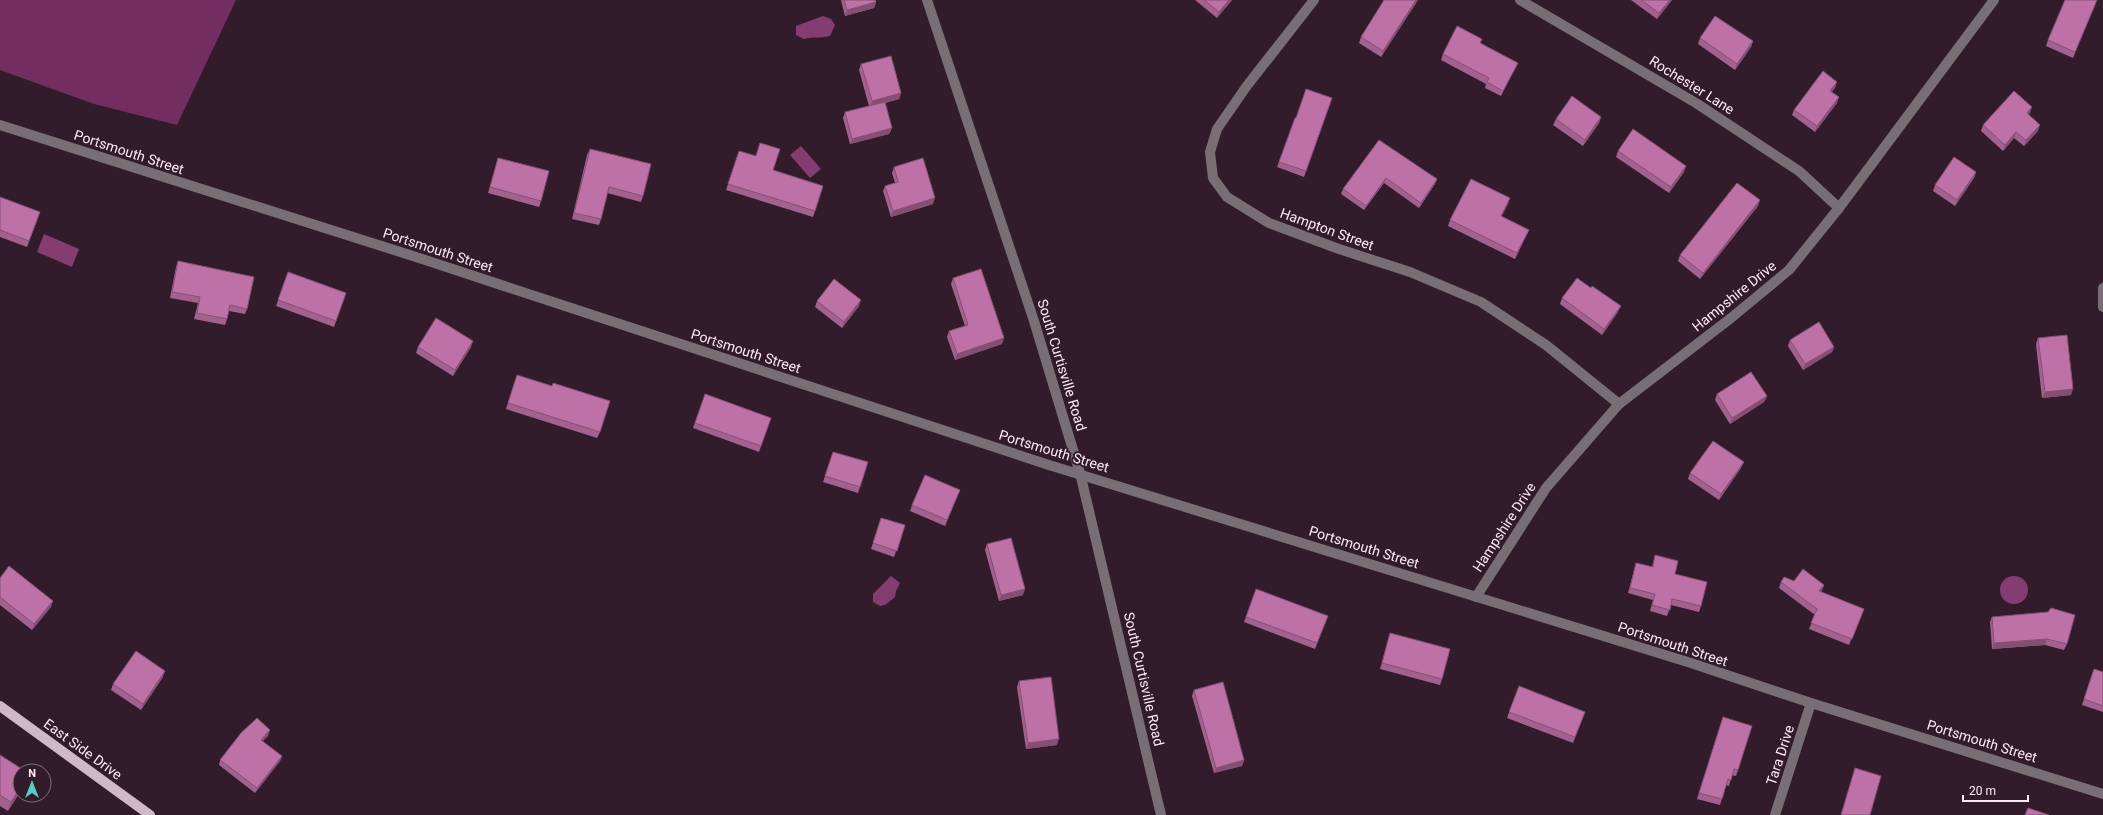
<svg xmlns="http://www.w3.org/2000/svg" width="2103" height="815" font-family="Roboto,sans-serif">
  <rect width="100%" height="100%" fill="#321c2b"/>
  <path fill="#742d61" d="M0 0H236L177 125 94 104 0 70Z"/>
  <g fill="#853d71">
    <path d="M823 16 831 19 835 25 830 36C820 39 813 36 804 39L796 35V26Z"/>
    <path d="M801 146 821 169 810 178 790 155Z"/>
    <path d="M44 234 79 249 72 267 37 252Z"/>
    <path d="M891 576 900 583 896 591 895 597 885 605 880 606 873 602V594Z"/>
    <circle cx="2014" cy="590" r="14"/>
  </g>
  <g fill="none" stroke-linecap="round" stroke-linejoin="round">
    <g stroke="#7a6e76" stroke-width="10">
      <path d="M927 0 1034 321 1080 473 1161 815"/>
      <path d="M1314 0 1246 87 1217 129 1210 152 1213 178 1227 197 1269 223 1339 249 1410 272 1481 302 1546 345 1619 404"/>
      <path d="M1520 0 1696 103 1799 171 1839 208"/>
      <path d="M0 125 413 256 1049 465 1691 663 1811 703 2103 794"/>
      <path d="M2103 288V307"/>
      <path d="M1476 597 1546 488 1619 404 1731 318 1789 270 1839 208 1994 0"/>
      <path d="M1775 815 1811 703"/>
    </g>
    <path stroke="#d1b8c8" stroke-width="10" d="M0 706 150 815"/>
  </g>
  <g fill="#a3618f">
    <path d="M841 0H875L876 2 874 8 845 16Z"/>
    <path d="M1195 0H1232L1217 18Z"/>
    <path d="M1418 0 1381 57 1359 43 1361 37Z"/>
    <path d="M1631 0H1672L1657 19Z"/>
    <path d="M2097 0 2073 58 2046 46 2048 40Z"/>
    <path d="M1700 38 1753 41 1751 47 1735 70 1698 44Z"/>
    <path d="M1481 43 1515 68 1501 96 1485 88 1486 84 1441 60 1443 54Z"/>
    <path d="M861 64 901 93 899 99 885 103 892 128 889 134 850 144 843 118 845 112 869 106 859 70Z"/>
    <path d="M1835 88 1832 92 1837 103 1815 132 1792 115 1794 110Z"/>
    <path d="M1332 98 1304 177 1277 167 1295 118H1296Z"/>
    <path d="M2030 113 2028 115 2038 131 2024 146 2014 138 2003 151 1981 131 1983 125Z"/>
    <path d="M1601 117 1599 123 1583 146 1553 125 1556 119Z"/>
    <path d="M1379 140 1437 179 1435 184 1419 208 1384 183 1364 210 1341 194 1343 189Z"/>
    <path d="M760 143 773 170 815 211 813 217 726 190 737 157 756 156Z"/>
    <path d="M590 149 643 196 641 202 607 193 601 219 599 225 572 219 587 155Z"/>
    <path d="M1618 151 1684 172 1669 193 1616 157Z"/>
    <path d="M498 158 541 201 539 207 488 193Z"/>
    <path d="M894 167 933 204 891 217 883 191 885 186 895 183 892 173Z"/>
    <path d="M1976 172 1974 178 1955 206 1933 191 1935 185Z"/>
    <path d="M0 197 40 212 27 247 0 237Z"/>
    <path d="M1508 204 1501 216 1529 230 1526 236 1515 259 1448 226 1450 220Z"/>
    <path d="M1758 206 1700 279 1678 261 1680 255Z"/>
    <path d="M178 261 247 309 245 314 229 311 227 319 225 325 194 319 198 303 170 298 176 267Z"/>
    <path d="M288 272 346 293 334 327 276 306Z"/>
    <path d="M953 278 1002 344 955 360 947 337 949 331 965 326 951 284Z"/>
    <path d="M1562 298 1618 312 1602 335 1560 304Z"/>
    <path d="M817 301 859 306 842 328 815 307Z"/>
    <path d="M2038 338 2071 395 2042 398 2036 344Z"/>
    <path d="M1790 340 1834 347 1832 352 1803 370 1788 346Z"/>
    <path d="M418 347H471L453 376 416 353Z"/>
    <path d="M515 381 552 386 600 432 597 438 506 409Z"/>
    <path d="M705 394 771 418 759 452 693 428Z"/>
    <path d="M1717 394 1767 396 1764 402 1730 424 1715 400Z"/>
    <path d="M833 452 860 487 858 493 823 482Z"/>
    <path d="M1741 468 1719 500 1688 479 1690 473Z"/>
    <path d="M960 490 945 526 910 511 912 505Z"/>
    <path d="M881 518 905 525 894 557 871 549Z"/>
    <path d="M987 544 1023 595 999 601 985 550Z"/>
    <path d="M1655 555 1675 574 1701 606 1699 612 1671 605 1667 616 1650 611 1653 600 1628 593 1636 563 1652 567Z"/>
    <path d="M0 578 51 607 32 630 0 605Z"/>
    <path d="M1794 581 1824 585 1821 592 1864 609 1849 645 1809 629 1815 615 1779 588 1781 582Z"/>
    <path d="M1256 589 1328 616 1315 649 1244 622Z"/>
    <path d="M1992 617 2067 644 2064 650 2045 645 1992 649 1990 622Z"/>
    <path d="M1390 633 1442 679 1440 685 1380 669Z"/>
    <path d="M2094 669 2103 672V712L2082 705Z"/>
    <path d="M163 677 141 710 111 690 113 684Z"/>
    <path d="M1019 681 1057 745 1026 749 1017 687Z"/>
    <path d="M1519 686 1585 712 1573 743 1507 718Z"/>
    <path d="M1194 690 1244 760 1242 766 1214 773 1192 696Z"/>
    <path d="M1723 717 1738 770 1736 776 1732 775 1729 786 1726 785 1720 805 1697 799Z"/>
    <path d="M268 736 262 741 282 756 280 761 255 793 219 765 220 760Z"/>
    <path d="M0 755 20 771V792L8 811 0 806Z"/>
  </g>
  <g fill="#854f74">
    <path d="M1229 0H1232L1217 18 1219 12Z"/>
    <path d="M1416 0H1418L1381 57 1383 51Z"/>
    <path d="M1670 0H1672L1657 19 1659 13Z"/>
    <path d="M876 2 874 8 845 16 847 10Z"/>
    <path d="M1753 41 1751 47 1735 70 1737 64Z"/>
    <path d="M1837 82 1835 88 1828 96 1830 91Z"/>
    <path d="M901 93 899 99 870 107 872 101Z"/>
    <path d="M1839 97 1837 103 1815 132 1817 126Z"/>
    <path d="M2032 107 2030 113 2025 119 2027 113Z"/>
    <path d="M1601 117 1599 123 1583 146 1585 140Z"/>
    <path d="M2040 125 2038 131 2024 146 2026 140Z"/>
    <path d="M892 128 889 134 850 144 852 139Z"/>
    <path d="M2016 132 2014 138 2003 151 2005 145Z"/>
    <path d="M1686 166 1684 172 1669 193 1671 187Z"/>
    <path d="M1976 172 1974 178 1955 206 1957 200Z"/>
    <path d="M1386 178 1384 183 1364 210 1366 206Z"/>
    <path d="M1437 179 1435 184 1419 208 1421 203Z"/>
    <path d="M935 198 933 204 891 217 893 211Z"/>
    <path d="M1510 198 1508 204 1499 222 1501 216Z"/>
    <path d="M1760 200 1758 206 1700 279 1703 273Z"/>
    <path d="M1529 230 1526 236 1515 259 1517 253Z"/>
    <path d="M861 300 859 306 842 328 844 322Z"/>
    <path d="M1621 306 1618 312 1602 335 1604 329Z"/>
    <path d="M1004 338 1002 344 955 360 957 354Z"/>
    <path d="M473 341 471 347 453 376 455 370Z"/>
    <path d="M1834 347 1832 352 1803 370 1805 364Z"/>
    <path d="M2073 389 2071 395 2042 398 2045 392Z"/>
    <path d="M1767 396 1764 402 1730 424 1732 418Z"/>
    <path d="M1744 462 1741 468 1719 500 1721 494Z"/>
    <path d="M1824 585 1822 591 1817 597 1819 591Z"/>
    <path d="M1025 589 1023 595 999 601 1001 595Z"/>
    <path d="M53 601 51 607 32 630 34 624Z"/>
    <path d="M2047 639 2045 645 1992 649 1994 643Z"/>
    <path d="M165 671 163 677 141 710 143 704Z"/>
    <path d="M270 730 268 736 259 745 261 740Z"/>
    <path d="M1059 739 1057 745 1026 749 1028 743Z"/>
    <path d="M282 756 280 761 255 793 257 788Z"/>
    <path d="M1244 760 1242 766 1214 773 1216 768Z"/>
    <path d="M20 788V792L8 811 11 802Z"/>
  </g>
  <g fill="#be71a6" stroke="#854f74">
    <path d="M844 0H875L876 2 847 10Z"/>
    <path d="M1204 0H1229L1219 12Z"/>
    <path d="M1384 0H1416L1383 51 1361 37Z"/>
    <path d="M1641 0H1670L1659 13Z"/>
    <path d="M2065 0H2097L2075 52 2048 40Z"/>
    <path d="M1715 16 1753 41 1737 64 1700 38Z"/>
    <path d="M1457 26 1482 39 1480 43 1518 63 1503 91 1487 82 1489 78 1443 54Z"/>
    <path d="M891 56 901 93 872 101 861 64Z"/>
    <path d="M1823 71 1837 82 1830 91 1839 97 1817 126 1794 110Z"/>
    <path d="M1306 89 1332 98 1306 171 1279 162 1295 118H1296Z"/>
    <path d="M2014 91 2032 107 2027 113 2040 125 2026 140 2016 132 2005 145 1983 125Z"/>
    <path d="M1572 96 1601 117 1585 140 1556 119Z"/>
    <path d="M885 102 892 128 852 139 845 112Z"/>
    <path d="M1633 129 1686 166 1671 187 1618 151Z"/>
    <path d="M1379 140 1437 179 1421 203 1386 178 1366 206 1343 189Z"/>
    <path d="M760 143 780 149 773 170 823 186 815 211 728 184 739 151 756 156Z"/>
    <path d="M590 149 651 164 643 196 609 187 601 219 574 213Z"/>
    <path d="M1954 157 1976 172 1957 200 1935 185Z"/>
    <path d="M498 158 549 171 541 201 490 187Z"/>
    <path d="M923 158 935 198 893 211 885 186 898 182 894 167Z"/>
    <path d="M1471 179 1510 198 1501 216 1529 230 1517 253 1450 220Z"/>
    <path d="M1737 183 1760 200 1703 273 1680 255Z"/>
    <path d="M0 197 40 212 29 241 0 230Z"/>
    <path d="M178 261 254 277 247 309 230 305 227 319 197 313 200 297 172 292Z"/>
    <path d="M981 269 1004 338 957 354 949 331 968 325 953 278Z"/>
    <path d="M288 272 346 293 336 321 278 300Z"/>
    <path d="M1577 278 1591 288 1592 286 1621 306 1604 329 1562 298Z"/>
    <path d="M834 279 861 300 844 322 817 301Z"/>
    <path d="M436 318 473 341 455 370 418 347Z"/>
    <path d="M1819 322 1834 347 1805 364 1790 340Z"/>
    <path d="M2067 335 2073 389 2045 392 2038 338Z"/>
    <path d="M1751 372 1767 396 1732 418 1717 394Z"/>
    <path d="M517 375 552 386 553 383 610 401 600 432 508 403Z"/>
    <path d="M705 394 771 418 761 446 695 423Z"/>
    <path d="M1713 441 1744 462 1721 494 1690 473Z"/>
    <path d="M833 452 868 462 860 487 825 476Z"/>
    <path d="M925 475 960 490 947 520 912 505Z"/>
    <path d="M881 518 905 525 897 551 873 543Z"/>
    <path d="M1011 538 1025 589 1001 595 987 544Z"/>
    <path d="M1655 555 1678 561 1675 574 1707 582 1701 606 1672 599 1670 610 1652 605 1655 594 1630 588 1636 563 1653 567Z"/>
    <path d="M9 566 53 601 34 624 0 597V578Z"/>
    <path d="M1803 569 1824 585 1819 591 1864 609 1852 639 1811 623 1817 609 1781 582 1784 577 1794 581Z"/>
    <path d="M1256 589 1328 616 1317 643 1246 617Z"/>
    <path d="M2051 608 2075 615 2067 644 2047 639 1994 643 1992 617 2048 612Z"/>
    <path d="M1390 633 1450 649 1442 679 1382 663Z"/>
    <path d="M136 651 165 671 143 704 113 684Z"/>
    <path d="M2094 669 2103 672V706L2084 699Z"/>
    <path d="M1051 677 1059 739 1028 743 1019 681Z"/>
    <path d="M1223 682 1244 760 1216 768 1194 690Z"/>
    <path d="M1519 686 1585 712 1575 737 1509 712Z"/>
    <path d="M1723 717 1752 726 1738 770 1734 769 1731 780 1728 779 1722 799 1699 793Z"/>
    <path d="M257 718 270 730 261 740 282 756 257 788 220 760 241 733Z"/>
    <path d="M0 755 25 771H20V788L11 802 0 795Z"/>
    <path d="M1855 768 1881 776 1870 815H1841Z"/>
    <path d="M2028 808 2049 815H2025Z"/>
  </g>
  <g text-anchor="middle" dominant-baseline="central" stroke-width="4" stroke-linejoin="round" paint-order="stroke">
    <g font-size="14" fill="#fbebf5" stroke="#321c2b">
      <text transform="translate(1692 85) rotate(32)">Rochester Lane</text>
      <text transform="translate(129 152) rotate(18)">Portsmouth Street</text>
      <text transform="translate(1327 229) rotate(20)">Hampton Street</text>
      <text transform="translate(438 250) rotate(18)">Portsmouth Street</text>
      <text transform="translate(1734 296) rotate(-39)">Hampshire Drive</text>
      <text transform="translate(746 351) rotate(18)">Portsmouth Street</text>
      <text transform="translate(1062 365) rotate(73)">South Curtisville Road</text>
      <text transform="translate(1054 451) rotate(17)">Portsmouth Street</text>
      <text transform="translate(1504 527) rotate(-57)">Hampshire Drive</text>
      <text transform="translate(1364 547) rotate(17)">Portsmouth Street</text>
      <text transform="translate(1673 644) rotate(18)">Portsmouth Street</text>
      <text transform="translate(1144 679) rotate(77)">South Curtisville Road</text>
      <text transform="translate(1982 741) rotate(17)">Portsmouth Street</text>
      <text transform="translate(83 749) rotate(36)">East Side Drive</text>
      <text transform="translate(1780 755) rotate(-72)">Tara Drive</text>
    </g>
  </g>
  <g transform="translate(32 783)"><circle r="19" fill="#321c2b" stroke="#826f7c"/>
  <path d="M0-3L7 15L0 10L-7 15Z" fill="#55cec6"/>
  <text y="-6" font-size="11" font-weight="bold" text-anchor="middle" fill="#fbebf5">N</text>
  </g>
  <path d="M1963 795v6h65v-6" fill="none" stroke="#fbebf5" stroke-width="2"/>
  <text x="1969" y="795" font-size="12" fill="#fbebf5" stroke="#321c2b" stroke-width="3" paint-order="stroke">20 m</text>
</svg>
